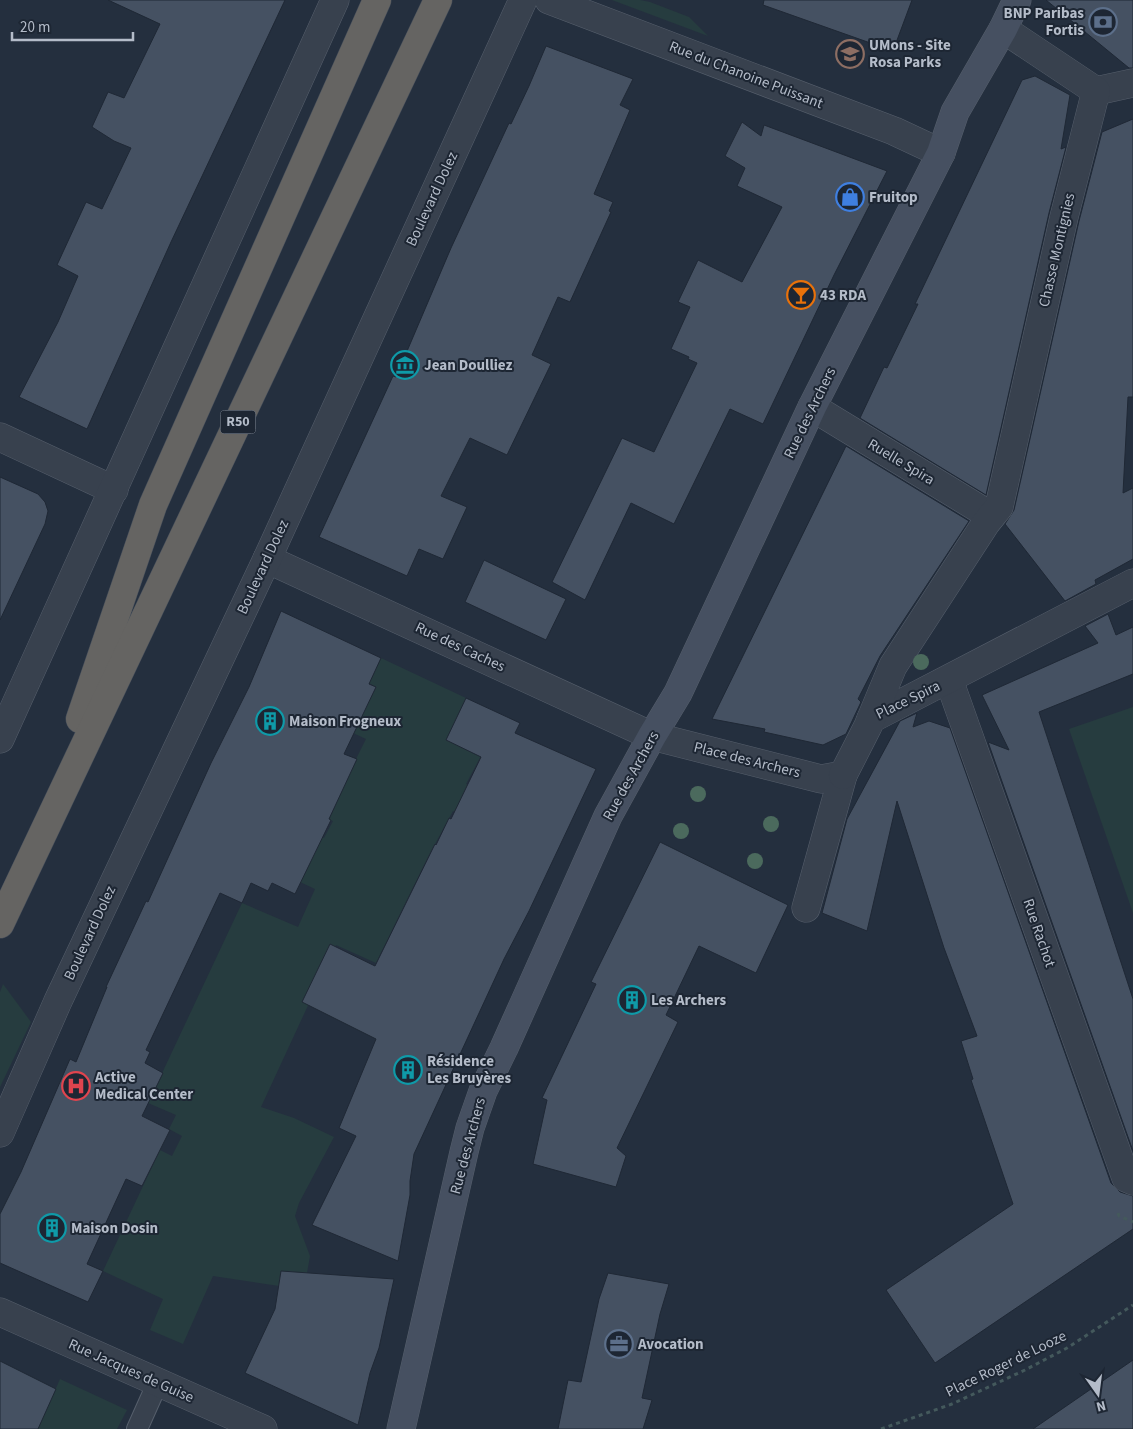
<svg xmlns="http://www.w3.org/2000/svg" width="1133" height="1429" font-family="'Source Sans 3',sans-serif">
  <rect width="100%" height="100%" fill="#242f3e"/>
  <g fill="#263c3f">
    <path d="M612 0H640L650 2 689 17 708 36Z"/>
    <path d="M381 658 466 698 446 740 481 756 466 784 488 794 485 828 453 811 429 855 376 963 336 945 261 1107 294 1118 334 1137 299 1203 295 1216 310 1256 307 1273 279 1286 213 1276 183 1344 150 1330 163 1299 103 1271 160 1150 172 1156 182 1136 169 1129 176 1115 148 1103 242 903 298 927 315 889 268 867 289 823 324 838 333 821 329 820 344 783 366 739 353 733 376 687 369 683Z"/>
    <path d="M1133 707V913L1069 729Z"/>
    <path d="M3 984 31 1022 0 1087V992Z"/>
    <path d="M60 1379 127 1410 117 1429H38Z"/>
  </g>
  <g fill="#455162" stroke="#1f2835">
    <path d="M108 0H285L171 242 87 429 19 397 58 322 78 276 57 265 86 202 102 209 131 148 114 141 92 127 108 92 124 98 160 24Z"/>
    <path d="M764 0H912L893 51 763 5Z"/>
    <path d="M1046 0H1133V68H1129Z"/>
    <path d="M546 46 633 79 620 105 630 110 594 194 613 202 609 211 611 212 570 302 558 297 532 355 551 364 507 455 470 438 441 496 467 507 443 559 419 549 407 576 319 537 393 376 396 377 451 248 509 123 511 124 529 86Z"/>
    <path d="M1035 76 1070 95 1061 149 1066 147 1049 213 986 495 860 418 884 367 887 368 918 304H915L1022 80Z"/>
    <path d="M1133 119V397H1128L1123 493 1133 488V559L1095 580 1096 584 1065 601 1005 524 1014 510 1079 221 1102 132Z"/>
    <path d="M742 122 761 136 764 125 887 171 834 275 763 424 730 409 674 524 631 503 585 600 552 582 622 438 654 452 697 363 688 359 689 357 671 349 690 307 678 302 698 260 742 282 782 207 737 186 745 168 725 156Z"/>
    <path d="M846 446 969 521 880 656 858 699 861 702 846 734 823 745 764 732 765 729 712 719Z"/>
    <path d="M0 477 38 494 45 502 48 511 45 524 0 620Z"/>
    <path d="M484 560 566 599 546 640 465 602Z"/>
    <path d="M281 611 381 658 369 684 376 687 344 754 357 759 329 819 331 820 295 894 272 883 268 891 251 883 242 903 220 893 146 1050 150 1052 145 1063 163 1073 142 1116 170 1130 142 1186 126 1179 87 1264 103 1271 88 1302 0 1263V1214L21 1172 70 1059 76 1062 107 987H106L146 901 148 902 211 763 249 687Z"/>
    <path d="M1108 614 1116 635 1133 627V674L1039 712 1133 999V1151L988 742 1009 750 982 695 1098 643 1085 626Z"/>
    <path d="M466 698 520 723 515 733 596 769 529 911 504 959 414 1154 410 1181V1195L398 1261 312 1225 356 1136 339 1128 376 1039 302 1002 330 944 375 966 435 844 436 845 449 818 451 819 481 757 446 740Z"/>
    <path d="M917 713 913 727 929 721 950 728 1111 1183 1120 1192 1133 1196V1229L935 1363 886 1290 1013 1204 971 1080 973 1079 961 1041 977 1036 944 948 897 801 867 931 822 913 847 819 900 721Z"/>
    <path d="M660 842 788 905 756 973 699 946 666 1015 678 1022 617 1148 626 1156 616 1187 533 1164 547 1100 542 1098 596 984 591 982Z"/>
    <path d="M281 1271 394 1279 379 1348 370 1373 358 1425 245 1373 275 1309Z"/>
    <path d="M608 1273 669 1284 660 1314 642 1398 652 1400 643 1429H558L568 1380 581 1382 599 1299Z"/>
    <path d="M1133 1360V1429H1033Z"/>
    <path d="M0 1361 56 1389 38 1429H0Z"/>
  </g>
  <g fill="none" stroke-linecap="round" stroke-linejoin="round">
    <defs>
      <path id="service" d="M137 1429 158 1382"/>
      <g id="minor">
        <path d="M549 0 894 131 941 153"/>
        <path d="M1096 91 1133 83"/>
        <path d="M812 407 991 516"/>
        <path d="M0 437 114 490"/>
        <path d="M267 559 652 736 821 779 843 775 806 908"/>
        <path d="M949 680 1126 1178 1133 1181"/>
        <path d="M871 719 1133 583"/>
        <path d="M843 775 868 726 893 666 986 523 999 507 1064 217 1096 91 1003 29"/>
        <path d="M0 1312 263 1429"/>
      </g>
      <g id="tertiary">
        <path d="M0 739 335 0"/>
        <path d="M0 1133 58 1001 267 559 523 0"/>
      </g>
      <path id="secondary" d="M401 1429 464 1152 470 1128 483 1091 504 1048 608 816 652 736 678 693 812 407 941 153 955 112 1003 29 1017 0"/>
      <g id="trunk">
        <path d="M80 719 153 505 377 0"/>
        <path d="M0 924 438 0"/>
      </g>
    </defs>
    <use href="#service" stroke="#565f6c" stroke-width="22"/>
    <use href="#minor" stroke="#565f6c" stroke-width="29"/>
    <use href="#tertiary" stroke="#565f6c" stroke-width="29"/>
    <use href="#secondary" stroke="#565f6c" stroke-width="29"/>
    <use href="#trunk" stroke="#434c59" stroke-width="29"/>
    <g stroke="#44595c" stroke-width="3" stroke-dasharray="4 4" stroke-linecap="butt">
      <path d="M1118 1213 1119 1216 1133 1222"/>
      <path d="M881 1429 952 1404 1025 1370 1067 1348 1133 1305"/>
    </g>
    <use href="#service" stroke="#38414e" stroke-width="20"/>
    <use href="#minor" stroke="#38414e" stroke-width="28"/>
    <use href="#tertiary" stroke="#38414e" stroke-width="28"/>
    <use href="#secondary" stroke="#465061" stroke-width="28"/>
    <use href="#trunk" stroke="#656462" stroke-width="28"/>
  </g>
  <g fill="#4b6a5d">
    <circle cx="921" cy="662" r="8"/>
    <circle cx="698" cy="794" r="8"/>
    <circle cx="771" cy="824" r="8"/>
    <circle cx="681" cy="831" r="8"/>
    <circle cx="755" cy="861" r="8"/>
  </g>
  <defs>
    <symbol id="bank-ring" viewBox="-11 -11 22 22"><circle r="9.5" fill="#1d2633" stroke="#5c6f8a" stroke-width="1.5"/><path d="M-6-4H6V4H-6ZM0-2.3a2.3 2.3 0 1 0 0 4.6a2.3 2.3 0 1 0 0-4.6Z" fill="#5c6f8a"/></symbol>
    <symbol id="university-ring" viewBox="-11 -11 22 22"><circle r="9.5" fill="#1d2633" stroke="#8d6e63" stroke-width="1.5"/><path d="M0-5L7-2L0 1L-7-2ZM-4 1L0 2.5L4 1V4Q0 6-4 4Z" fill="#8d6e63"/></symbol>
    <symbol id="shop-ring" viewBox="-11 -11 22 22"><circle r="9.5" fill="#1d2633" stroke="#3f7fe0" stroke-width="1.5"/><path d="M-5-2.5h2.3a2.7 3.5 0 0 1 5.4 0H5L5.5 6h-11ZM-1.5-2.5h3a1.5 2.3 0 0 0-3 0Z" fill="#3f7fe0"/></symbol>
    <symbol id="bar-ring" viewBox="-11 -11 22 22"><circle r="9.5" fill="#1d2633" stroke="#e8710a" stroke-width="1.5"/><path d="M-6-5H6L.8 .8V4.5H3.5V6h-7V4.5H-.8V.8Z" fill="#e8710a"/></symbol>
    <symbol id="museum-ring" viewBox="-11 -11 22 22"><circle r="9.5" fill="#1d2633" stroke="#0f9aa8" stroke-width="1.5"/><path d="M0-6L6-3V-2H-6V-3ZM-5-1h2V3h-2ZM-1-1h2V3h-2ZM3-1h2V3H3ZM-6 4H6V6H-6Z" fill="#0f9aa8"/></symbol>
    <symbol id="building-ring" viewBox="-11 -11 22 22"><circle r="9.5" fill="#1d2633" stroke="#0f9aa8" stroke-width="1.5"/><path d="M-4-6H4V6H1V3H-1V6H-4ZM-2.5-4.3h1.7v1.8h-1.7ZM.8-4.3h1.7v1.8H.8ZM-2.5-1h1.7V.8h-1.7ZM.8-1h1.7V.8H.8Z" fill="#0f9aa8"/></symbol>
    <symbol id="hospital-ring" viewBox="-11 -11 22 22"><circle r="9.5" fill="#1d2633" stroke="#e0444e" stroke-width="1.5"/><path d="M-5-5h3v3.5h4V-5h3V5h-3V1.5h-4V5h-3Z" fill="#e0444e"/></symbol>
    <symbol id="office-ring" viewBox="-11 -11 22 22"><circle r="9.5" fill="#1d2633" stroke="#5c6f8a" stroke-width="1.5"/><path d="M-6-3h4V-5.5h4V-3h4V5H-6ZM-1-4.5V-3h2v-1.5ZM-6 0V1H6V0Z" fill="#5c6f8a"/></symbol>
  </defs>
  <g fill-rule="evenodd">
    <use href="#bank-ring" x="1087" y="6" width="32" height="32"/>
    <use href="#university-ring" x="834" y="38" width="32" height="32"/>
    <use href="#shop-ring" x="834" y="181" width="32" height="32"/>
    <use href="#bar-ring" x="785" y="279" width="32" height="32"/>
    <use href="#museum-ring" x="389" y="349" width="32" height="32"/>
    <use href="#building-ring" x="254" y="705" width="32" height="32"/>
    <use href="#building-ring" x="616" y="984" width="32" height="32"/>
    <use href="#building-ring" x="392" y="1054" width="32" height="32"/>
    <use href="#hospital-ring" x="60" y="1070" width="32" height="32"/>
    <use href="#building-ring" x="36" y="1212" width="32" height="32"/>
    <use href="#office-ring" x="603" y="1328" width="32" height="32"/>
  </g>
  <g text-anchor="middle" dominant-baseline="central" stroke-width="4" stroke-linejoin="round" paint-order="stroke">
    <rect fill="#1d2633" stroke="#878f9c" stroke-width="1" x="220.5" y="410.5" width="35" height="23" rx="4"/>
    <g font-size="14" font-weight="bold" fill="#b4bcc9">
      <text x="238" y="422">R50</text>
    </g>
    <g font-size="15" font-weight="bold" fill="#b4bcc9" stroke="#1d2633" text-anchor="start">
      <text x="1084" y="13" text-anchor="end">BNP Paribas<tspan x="1084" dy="17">Fortis</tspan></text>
      <text x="869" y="45">UMons - Site<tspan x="869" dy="17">Rosa Parks</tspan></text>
      <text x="869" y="197">Fruitop</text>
      <text x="820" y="295">43 RDA</text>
      <text x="424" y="365">Jean Doulliez</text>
      <text x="289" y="721">Maison Frogneux</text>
      <text x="651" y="1000">Les Archers</text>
      <text x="427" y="1061">Résidence<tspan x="427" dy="17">Les Bruyères</tspan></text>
      <text x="95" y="1077">Active<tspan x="95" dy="17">Medical Center</tspan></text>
      <text x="71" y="1228">Maison Dosin</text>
      <text x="638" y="1344">Avocation</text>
    </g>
    <g font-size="15" fill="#b4bcc9" stroke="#1d2633">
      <text transform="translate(746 75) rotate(21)">Rue du Chanoine Puissant</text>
      <text transform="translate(432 199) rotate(-65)">Boulevard Dolez</text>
      <text transform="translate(1057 250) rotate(-77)">Chasse Montignies</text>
      <text transform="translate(810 413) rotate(-64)">Rue des Archers</text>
      <text transform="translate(901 462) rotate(31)">Ruelle Spira</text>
      <text transform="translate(263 567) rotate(-65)">Boulevard Dolez</text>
      <text transform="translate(460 647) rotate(25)">Rue des Caches</text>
      <text transform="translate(908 700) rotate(-26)">Place Spira</text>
      <text transform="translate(747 760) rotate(14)">Place des Archers</text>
      <text transform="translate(631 776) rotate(-61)">Rue des Archers</text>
      <text transform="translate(90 933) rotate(-65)">Boulevard Dolez</text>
      <text transform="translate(1039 933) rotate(71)">Rue Rachot</text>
      <text transform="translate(468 1146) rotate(-75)">Rue des Archers</text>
      <text transform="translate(1006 1364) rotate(-26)">Place Roger de Looze</text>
      <text transform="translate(131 1371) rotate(24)">Rue Jacques de Guise</text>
    </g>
  </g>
  <g transform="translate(1098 1394) rotate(166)" stroke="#1d2633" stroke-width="4" paint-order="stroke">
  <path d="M0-4L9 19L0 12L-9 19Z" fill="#b4bcc9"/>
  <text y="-8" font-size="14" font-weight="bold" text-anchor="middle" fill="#b4bcc9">N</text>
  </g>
  <path d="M12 32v8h121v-8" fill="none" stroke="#b4bcc9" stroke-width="2.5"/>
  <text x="20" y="32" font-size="15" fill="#b4bcc9" stroke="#1d2633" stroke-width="4" paint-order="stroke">20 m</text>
</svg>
